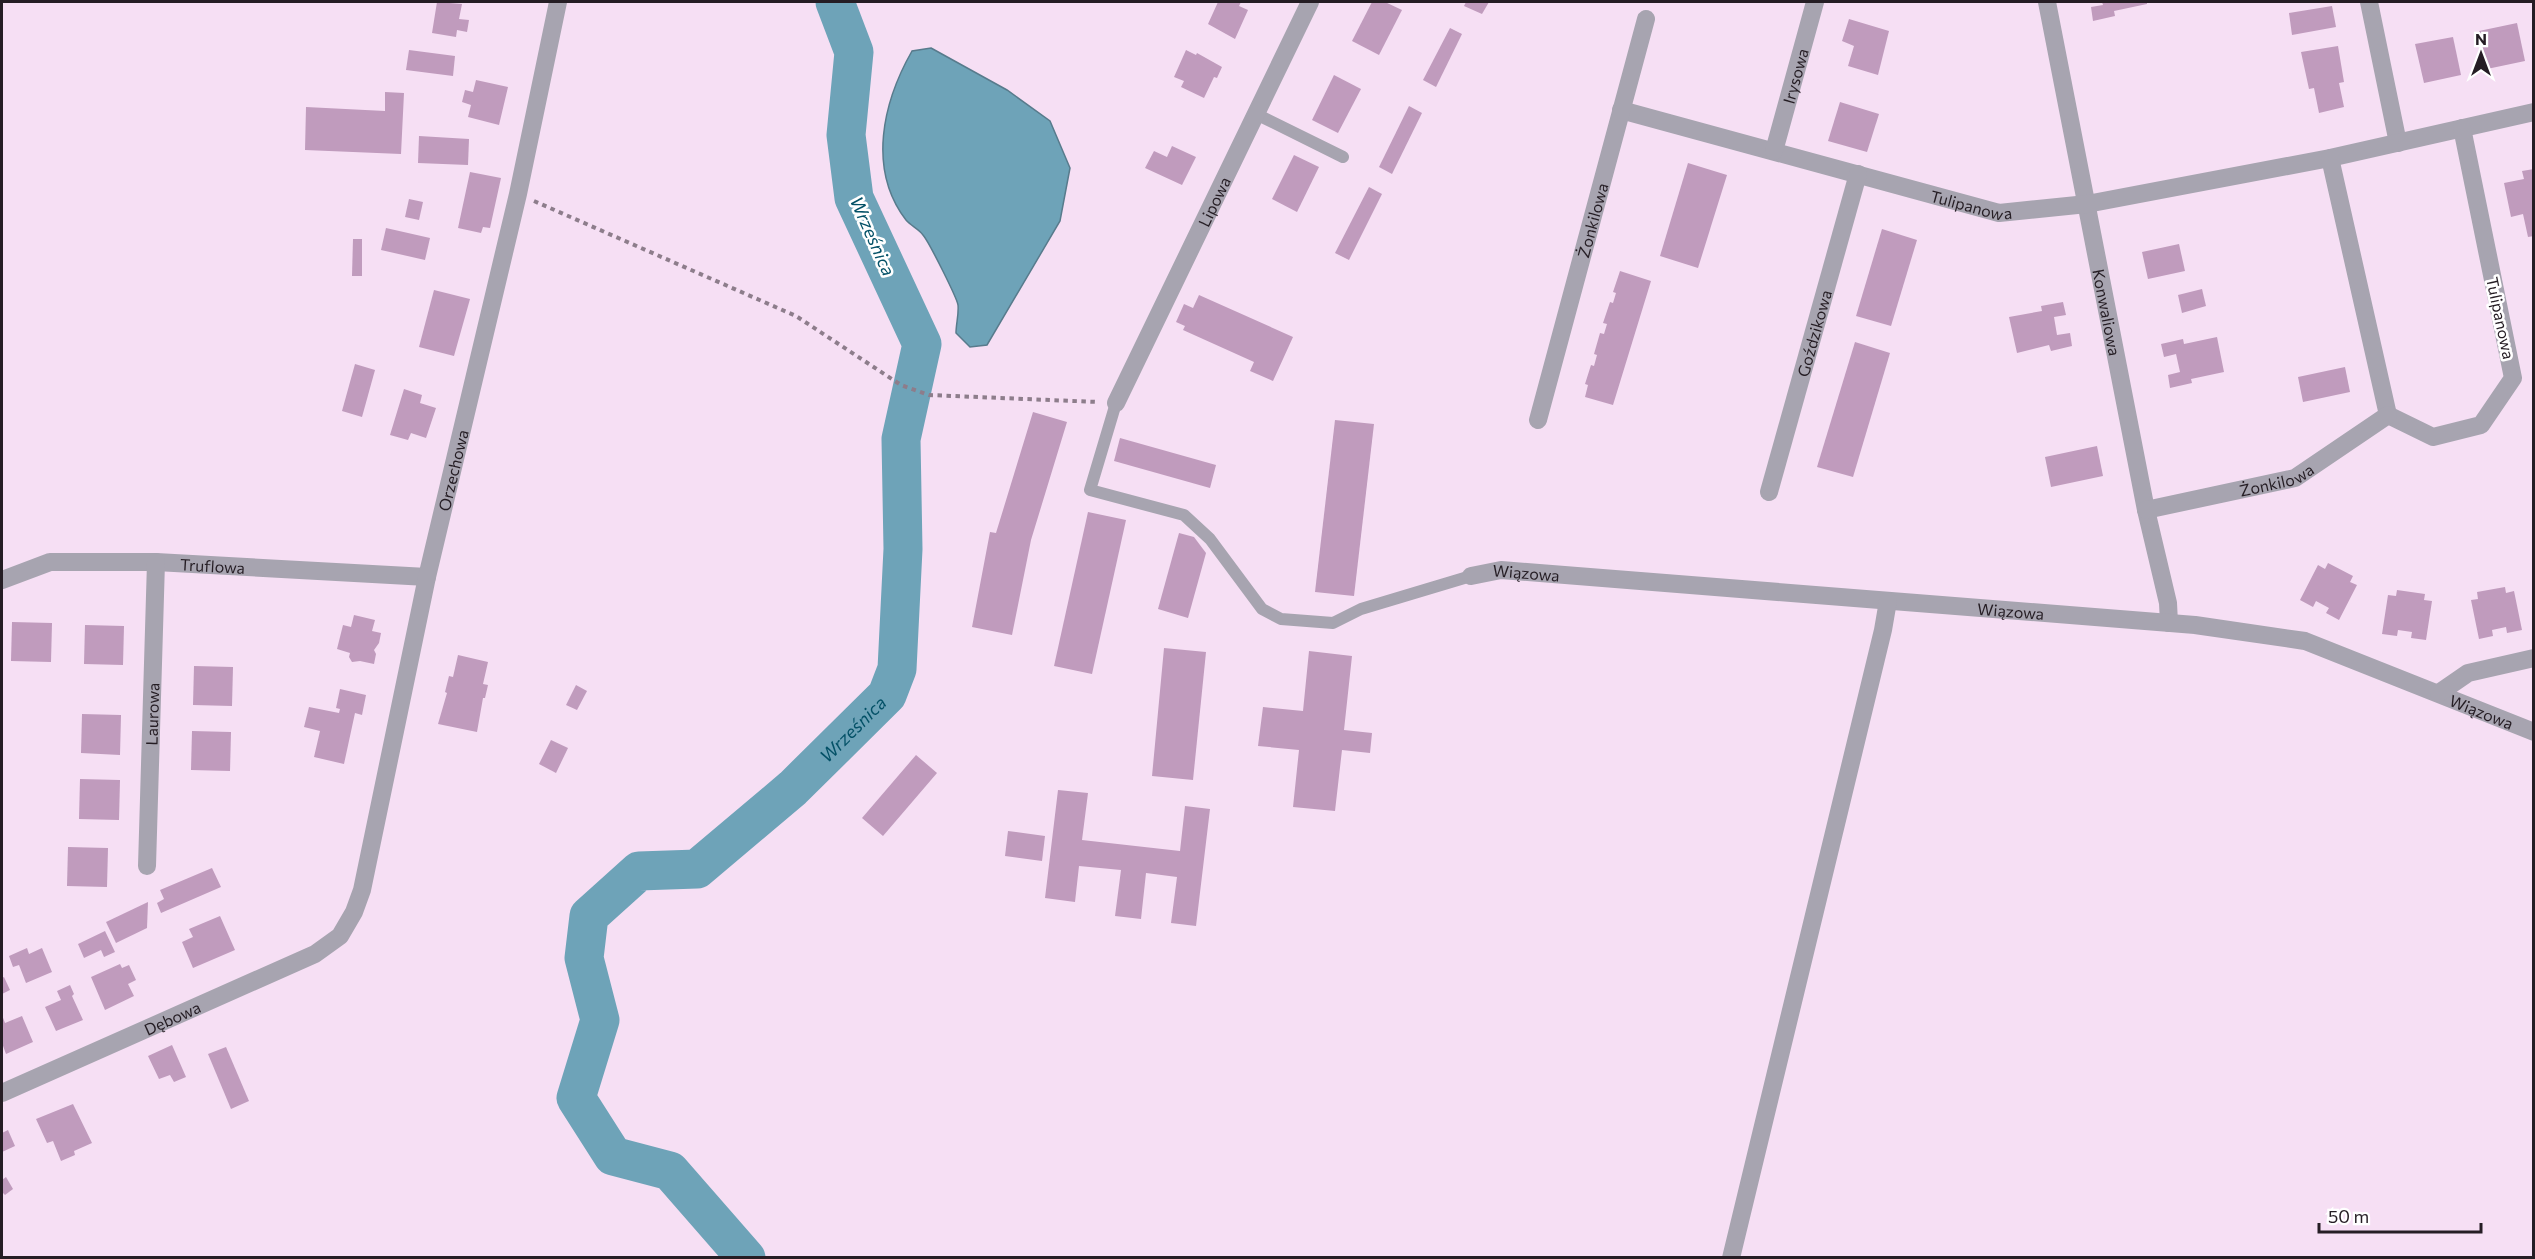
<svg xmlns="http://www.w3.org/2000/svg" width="2535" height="1259" font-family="Commissioner,sans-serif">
  <rect width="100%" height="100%" fill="#f6dff4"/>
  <path fill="#6ea3b8" stroke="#587b8c" stroke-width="1.5" d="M931 48 1007 90 1050 121 1070 168 1060 221 987 345 970 347 956 333C956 324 959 314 958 305 957 298 929 242 923 235 919 229 911 226 906 220 867 169 883 102 912 51Z"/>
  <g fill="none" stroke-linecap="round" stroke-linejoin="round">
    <path stroke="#6ea3b8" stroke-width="39" id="s1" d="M746 1258 670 1171 613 1156 576 1098 600 1020 584 958 589 916 639 871 697 869 793 788 887 695 897 669 903 549 901 439 922 344 854 198 846 135 854 52 835 2"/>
  </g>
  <g fill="#c09bbd">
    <path d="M437 2 462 4 459 19 469 20 467 32 457 30 456 37 432 33Z"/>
    <path d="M1218 2H1241L1239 6 1248 10 1235 39 1208 24Z"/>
    <path d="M1372 2H1385L1402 10 1379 55 1352 41Z"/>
    <path d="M1466 2H1489L1482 14 1464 6Z"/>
    <path d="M2102 2H2147V4L2114 11 2115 16 2093 21 2091 7 2103 5Z"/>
    <path d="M2332 6 2336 27 2292 35 2289 13Z"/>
    <path d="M1849 19 1889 31 1878 75 1848 66 1854 46 1842 41Z"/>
    <path d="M2517 23 2525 61 2487 69 2479 31Z"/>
    <path d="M1450 28 1462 34 1436 87 1423 80Z"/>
    <path d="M2453 37 2461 75 2424 83 2415 44Z"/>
    <path d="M2338 46 2344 82 2339 83 2344 107 2319 113 2314 88 2309 89 2301 52Z"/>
    <path d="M409 50 455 56 453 76 406 70Z"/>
    <path d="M1186 50 1196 55 1197 53 1222 67 1217 78 1214 77 1204 98 1181 87 1184 81 1174 77Z"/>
    <path d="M1334 75 1361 89 1338 133 1312 120Z"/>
    <path d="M476 80 508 87 499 125 468 117 471 105 462 102 465 90 473 92Z"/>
    <path d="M385 92 404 93 401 154 305 150 306 107 385 111Z"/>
    <path d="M1840 102 1879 114 1867 152 1828 141Z"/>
    <path d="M1409 106 1422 113 1392 174 1379 167Z"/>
    <path d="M419 136 469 139 468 165 418 163Z"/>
    <path d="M1172 146 1196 157 1182 185 1145 168 1154 151 1167 157Z"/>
    <path d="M1294 155 1319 167 1297 212 1272 199Z"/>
    <path d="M1688 163 1727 175 1698 268 1660 256Z"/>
    <path d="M2534 169V236L2528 237 2523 214 2511 217 2504 183 2524 179 2522 171Z"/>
    <path d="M470 172 501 178 490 228 483 227 481 233 458 228Z"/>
    <path d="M1369 187 1382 194 1349 260 1335 253Z"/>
    <path d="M409 199 423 202 419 220 405 217Z"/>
    <path d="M386 228 430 238 425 260 381 250Z"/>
    <path d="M1882 229 1917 240 1891 326 1856 316Z"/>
    <path d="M353 239H362V276H352Z"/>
    <path d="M2179 244 2185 271 2148 279 2142 252Z"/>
    <path d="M1620 271 1651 281 1613 405 1585 397 1588 385 1585 384 1591 365 1594 366 1597 355 1594 354 1600 333 1604 334 1607 324 1603 323 1610 302 1613 303 1616 293 1613 292Z"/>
    <path d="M2202 289 2206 306 2182 313 2178 295Z"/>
    <path d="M434 290 470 299 454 356 419 347Z"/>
    <path d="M1199 295 1293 337 1273 381 1250 371 1254 362 1183 330 1185 326 1176 322 1184 304 1193 308Z"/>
    <path d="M2063 302 2066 315 2054 317 2057 335 2070 333 2072 346 2051 351 2049 345 2017 353 2009 317 2042 311 2041 306Z"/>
    <path d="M2217 337 2224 372 2191 379 2192 383 2170 388 2168 375 2180 372 2176 354 2164 357 2161 344 2183 339 2184 344Z"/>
    <path d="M1855 342 1890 353 1853 477 1817 467Z"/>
    <path d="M355 364 375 370 362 417 342 411Z"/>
    <path d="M2345 367 2350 392 2303 402 2298 377Z"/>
    <path d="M404 389 422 395 420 403 436 408 426 438 411 433 408 440 390 435Z"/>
    <path d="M1033 412 1067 422 1031 540 1012 635 972 627 990 532 996 533Z"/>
    <path d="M1335 420 1374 424 1354 596 1315 592Z"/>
    <path d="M1120 438 1216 465 1210 488 1114 461Z"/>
    <path d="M2097 446 2103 476 2051 487 2045 457Z"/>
    <path d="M1088 512 1126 520 1092 674 1054 666Z"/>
    <path d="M1179 533 1194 537 1206 553 1188 618 1158 609Z"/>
    <path d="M2328 563 2353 576 2350 582 2357 585 2339 620 2326 613 2329 608 2316 601 2313 607 2300 600 2318 565 2325 569Z"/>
    <path d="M2505 587 2506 593 2514 591 2522 630 2507 633 2506 627 2492 630 2493 636 2479 639 2471 600 2478 599 2477 592Z"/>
    <path d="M2397 590 2425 594 2424 600 2432 601 2426 640 2411 638 2412 632 2398 630 2397 636 2382 634 2388 595 2396 596Z"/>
    <path d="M354 615 375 620 372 631 381 633 379 643 374 650 376 654 374 664 360 661 352 662 349 657 350 653 337 649 343 625 351 627Z"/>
    <path d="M12 622 52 623 51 662 11 661Z"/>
    <path d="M85 625 124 626 123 665 84 664Z"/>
    <path d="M1164 648 1206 652 1193 780 1152 776Z"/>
    <path d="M1309 651 1352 656 1344 730 1372 733 1370 753 1342 750 1335 811 1293 807 1299 750 1258 746 1263 707 1303 711Z"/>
    <path d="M458 655 488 662 483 684 488 685 485 698H483L477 732 438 724 447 693 445 692 449 676 453 677Z"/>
    <path d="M194 666 233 667 232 706 193 705Z"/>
    <path d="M576 685 587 691 577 710 566 705Z"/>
    <path d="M340 689 366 695 362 715 355 713 344 764 314 757 320 731 304 727 309 707 339 713 340 709 336 708Z"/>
    <path d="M82 714 121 715 120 755 81 753Z"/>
    <path d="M192 731 231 732 230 771 191 770Z"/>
    <path d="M551 740 568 748 556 773 539 764Z"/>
    <path d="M916 755 937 773 883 836 862 818Z"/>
    <path d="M80 779 120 780 119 820 79 819Z"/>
    <path d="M1058 790 1088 793 1082 840 1180 851 1185 806 1210 809 1196 926 1171 923 1177 877 1146 873 1141 919 1115 916 1121 870 1079 866 1075 902 1045 898Z"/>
    <path d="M1008 831 1045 836 1042 861 1005 856Z"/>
    <path d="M68 847 108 848 107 887 67 886Z"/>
    <path d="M212 868 221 887 161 913 157 903 164 899 160 890Z"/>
    <path d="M148 902 147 928 116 943 106 922Z"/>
    <path d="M220 916 235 950 193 968 182 942 193 937 189 929Z"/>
    <path d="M105 931 115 952 104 957 101 950 84 958 78 944Z"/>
    <path d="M27 948 29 954 42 948 52 972 26 983 19 965 13 967 9 956Z"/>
    <path d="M120 964 122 968 129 965 136 980 128 984 134 996 105 1010 91 977Z"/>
    <path d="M4 977 10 990 2 994V978Z"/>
    <path d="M70 985 74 994 72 996 83 1020 56 1031 45 1007 61 1000 57 991Z"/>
    <path d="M2 1015 5 1023 22 1016 33 1042 6 1054 2 1043Z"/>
    <path d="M172 1045 186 1077 174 1082 170 1075 159 1079 148 1056Z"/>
    <path d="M226 1047 249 1101 231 1109 208 1054Z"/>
    <path d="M73 1104 92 1143 74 1151 75 1155 61 1161 53 1141 47 1143 36 1119Z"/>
    <path d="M8 1130 15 1146 2 1152V1133Z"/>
    <path d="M6 1177 13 1189 5 1195 2 1192V1180Z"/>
  </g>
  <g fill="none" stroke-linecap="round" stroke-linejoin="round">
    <path stroke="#8d7d8b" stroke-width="4" stroke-dasharray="4.5 4.5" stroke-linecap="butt" d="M534 201 796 316 901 385 929 395 1098 402"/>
    <g stroke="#a7a4b0" stroke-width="12">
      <path d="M1256 114 1343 157"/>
      <path d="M1116 403 1090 490 1184 515 1210 539 1262 609 1281 619 1333 623 1361 609 1471 576"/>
    </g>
    <g stroke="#a7a4b0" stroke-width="18">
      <path id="s2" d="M2047 2 2146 510 2168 603 2169 623"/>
      <path d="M2369 2 2398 143"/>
      <path id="s3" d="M1621 110 1999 213 2087 204 2330 158 2534 112"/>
      <path id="s4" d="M1774 151 1815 2"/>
      <path d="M2330 158 2388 415"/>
      <path id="s5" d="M1116 403 1310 2"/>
      <path d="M2388 415 2433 437 2481 425 2513 378 2462 128"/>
      <path id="s6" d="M1538 420 1646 19"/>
      <path id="s7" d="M1769 492 1858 174"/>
      <path id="s8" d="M2146 510 2295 478 2388 415"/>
      <path id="s9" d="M1471 576 1501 570 2195 625 2305 641 2534 732"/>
      <path id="s10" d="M2 580 50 562H156L427 577"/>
      <path d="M2439 693 2468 673 2534 658"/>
      <path id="s11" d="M147 866 156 562"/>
      <path id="s12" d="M2 1093 315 954 340 936 354 912 362 890 427 577 518 194 558 2"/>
      <path d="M1731 1258 1883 630 1888 601"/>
    </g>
  </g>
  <g text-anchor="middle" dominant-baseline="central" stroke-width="5" stroke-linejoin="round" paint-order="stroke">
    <g font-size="16" fill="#251d24" stroke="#fff">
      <text stroke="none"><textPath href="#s4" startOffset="78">Irysowa</textPath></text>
      <text stroke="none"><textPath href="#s5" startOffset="224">Lipowa</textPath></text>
      <text stroke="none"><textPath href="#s3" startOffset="363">Tulipanowa</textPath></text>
      <text stroke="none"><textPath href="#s6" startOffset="207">Żonkilowa</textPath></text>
      <text stroke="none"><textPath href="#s2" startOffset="316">Konwaliowa</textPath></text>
      <text transform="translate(2501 318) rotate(78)">Tulipanowa</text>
      <text stroke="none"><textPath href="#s7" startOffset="165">Goździkowa</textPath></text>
      <text stroke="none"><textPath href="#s12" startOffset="854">Orzechowa</textPath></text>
      <text stroke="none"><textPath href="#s8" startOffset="134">Żonkilowa</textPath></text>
      <text stroke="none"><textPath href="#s10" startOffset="214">Truflowa</textPath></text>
      <text stroke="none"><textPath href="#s9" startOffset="56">Wiązowa</textPath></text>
      <text stroke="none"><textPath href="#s9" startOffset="542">Wiązowa</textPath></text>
      <text stroke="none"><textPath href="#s9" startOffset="1028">Wiązowa</textPath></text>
      <text stroke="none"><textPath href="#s11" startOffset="152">Laurowa</textPath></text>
      <text stroke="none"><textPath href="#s12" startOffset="186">Dębowa</textPath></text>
    </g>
    <g font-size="18" font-style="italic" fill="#045167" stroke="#fff">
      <text transform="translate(873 236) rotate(66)">Wrześnica</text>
      <text stroke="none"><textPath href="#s1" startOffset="766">Wrześnica</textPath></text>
    </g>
  </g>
  <rect width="2535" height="1259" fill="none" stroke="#251d24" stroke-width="6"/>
  <g transform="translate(2481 54)" stroke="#ffffff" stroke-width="4.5" paint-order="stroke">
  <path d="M0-4.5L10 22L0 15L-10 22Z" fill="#251d24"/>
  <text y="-9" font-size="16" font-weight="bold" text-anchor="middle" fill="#251d24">N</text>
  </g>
  <path d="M2319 1223v9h162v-9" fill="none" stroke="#251d24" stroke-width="3"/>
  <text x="2328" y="1223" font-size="18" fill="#251d24" stroke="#ffffff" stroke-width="4.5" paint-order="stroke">50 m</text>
</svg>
